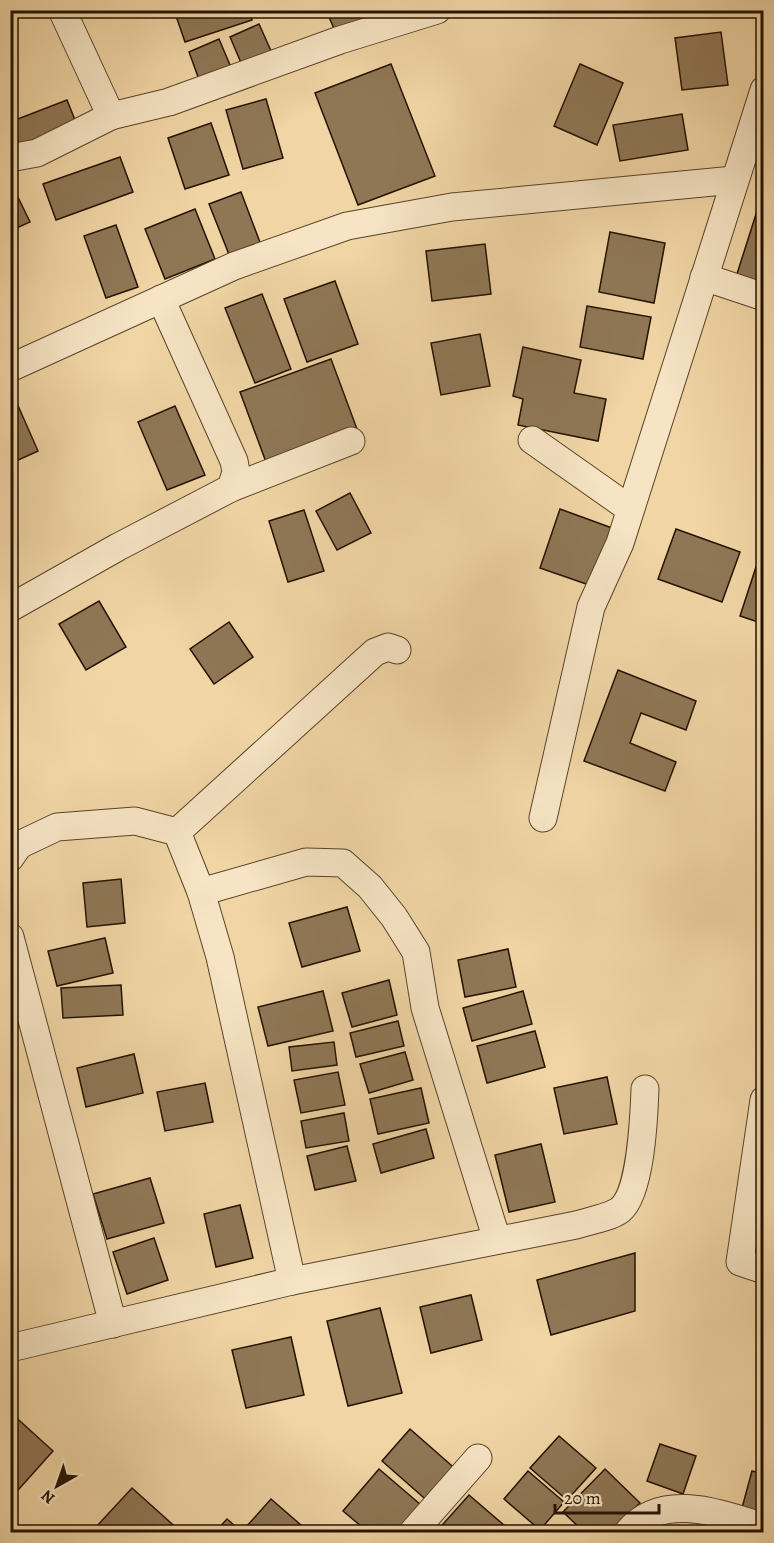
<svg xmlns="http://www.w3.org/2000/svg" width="774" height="1543" font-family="Alegreya,serif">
  <rect width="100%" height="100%" fill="#f1d5a5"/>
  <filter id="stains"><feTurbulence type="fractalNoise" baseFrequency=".00333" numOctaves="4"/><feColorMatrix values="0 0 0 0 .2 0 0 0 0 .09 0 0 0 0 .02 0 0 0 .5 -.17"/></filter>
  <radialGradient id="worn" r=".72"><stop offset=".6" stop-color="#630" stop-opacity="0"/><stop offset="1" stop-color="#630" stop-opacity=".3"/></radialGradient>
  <g fill="#8f7756" stroke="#241200" stroke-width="1.5">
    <path d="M174 10H249L252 20 185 42Z"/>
    <path d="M326 10H384L335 31Z"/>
    <path d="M259 24 272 53 242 65 230 37Z"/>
    <path d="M721 32 728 85 682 90 675 38Z"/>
    <path d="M219 39 233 72 201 85 189 52Z"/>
    <path d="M391 64 435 176 358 205 315 93Z"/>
    <path d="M580 64 623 83 597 145 554 126Z"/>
    <path d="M266 99 283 158 243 169 226 110Z"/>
    <path d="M67 100 79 130 22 151 10 122Z"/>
    <path d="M682 114 688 150 620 161 613 125Z"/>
    <path d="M211 123 229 175 185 189 168 138Z"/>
    <path d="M120 157 133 192 56 220 43 184Z"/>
    <path d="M10 181 30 222 10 231Z"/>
    <path d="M241 192 261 245 230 257 209 204Z"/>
    <path d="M195 209 215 259 165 279 145 229Z"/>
    <path d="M757 211 764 213V286L736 277Z"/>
    <path d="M116 225 138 287 106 298 84 236Z"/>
    <path d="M610 232 665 243 654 303 599 292Z"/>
    <path d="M485 244 491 294 432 301 426 251Z"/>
    <path d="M335 281 358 344 307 362 284 299Z"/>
    <path d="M262 294 291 369 255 383 225 308Z"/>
    <path d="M587 306 651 317 643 359 580 347Z"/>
    <path d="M480 334 490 386 441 395 431 343Z"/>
    <path d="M523 347 581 360 574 393 606 399 598 441 518 425 523 399 513 396Z"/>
    <path d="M331 359 357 429 266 462 240 392Z"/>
    <path d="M12 392 38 451 16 461 10 447Z"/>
    <path d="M175 406 205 475 167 490 138 422Z"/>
    <path d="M350 493 371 533 337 550 316 511Z"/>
    <path d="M560 509 612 528 592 586 540 568Z"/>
    <path d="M304 510 324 571 288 582 269 521Z"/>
    <path d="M676 529 740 552 722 602 658 579Z"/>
    <path d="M756 567 764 569V624L740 616Z"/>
    <path d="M99 601 126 647 86 670 59 624Z"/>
    <path d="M229 622 253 657 214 684 190 649Z"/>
    <path d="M618 670 696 701 686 730 641 713 630 743 676 762 665 791 584 761Z"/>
    <path d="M121 879 125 923 87 927 83 883Z"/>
    <path d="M347 907 360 951 302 967 289 923Z"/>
    <path d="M105 938 113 973 57 986 48 951Z"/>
    <path d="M508 949 516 987 465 997 458 960Z"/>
    <path d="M389 980 397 1015 352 1027 342 993Z"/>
    <path d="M121 985 123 1015 63 1018 61 988Z"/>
    <path d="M323 991 333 1031 268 1046 258 1007Z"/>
    <path d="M523 991 532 1024 472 1041 463 1008Z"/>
    <path d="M398 1021 404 1046 356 1057 350 1033Z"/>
    <path d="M535 1031 545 1067 487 1083 477 1046Z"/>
    <path d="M334 1042 337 1065 292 1071 289 1047Z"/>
    <path d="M405 1052 413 1080 369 1093 360 1064Z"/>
    <path d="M134 1054 143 1093 86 1107 77 1068Z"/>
    <path d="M338 1072 345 1105 301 1113 294 1080Z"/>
    <path d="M607 1077 617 1124 564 1134 554 1088Z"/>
    <path d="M205 1083 213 1122 165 1131 157 1092Z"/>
    <path d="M421 1088 429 1123 378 1134 370 1099Z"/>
    <path d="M344 1113 349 1141 306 1148 301 1121Z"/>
    <path d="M426 1129 434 1158 381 1173 373 1144Z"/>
    <path d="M541 1144 555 1202 509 1212 495 1155Z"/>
    <path d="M347 1146 356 1181 315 1190 307 1156Z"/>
    <path d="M150 1178 164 1223 107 1239 93 1194Z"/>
    <path d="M240 1205 253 1258 216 1267 204 1214Z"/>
    <path d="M154 1238 168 1280 127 1294 113 1252Z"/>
    <path d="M635 1253V1311L551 1335 537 1280Z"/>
    <path d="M471 1295 482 1340 431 1353 420 1307Z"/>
    <path d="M380 1308 402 1393 348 1406 327 1321Z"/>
    <path d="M291 1337 304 1395 246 1408 232 1350Z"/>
    <path d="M10 1412 53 1451 10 1499Z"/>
    <path d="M410 1429 459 1472 431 1504 382 1461Z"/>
    <path d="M559 1436 596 1468 567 1500 530 1468Z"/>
    <path d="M660 1444 696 1456 683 1494 647 1481Z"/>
    <path d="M379 1469 428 1511 409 1532H368L343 1511Z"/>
    <path d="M605 1469 640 1503 611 1532H584L563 1512Z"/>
    <path d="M528 1471 564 1502 540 1530 504 1499Z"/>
    <path d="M752 1471 764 1474V1526L739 1519Z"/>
    <path d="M132 1488 181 1532H102L96 1527Z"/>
    <path d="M469 1495 512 1532H436Z"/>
    <path d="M271 1499 309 1532H252L246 1527Z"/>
    <path d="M227 1519 242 1532H215Z"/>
  </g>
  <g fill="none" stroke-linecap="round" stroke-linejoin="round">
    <defs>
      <g id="minor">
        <path d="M62 10 111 116"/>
        <path d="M10 158 37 153 111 116 169 102 340 40 437 10"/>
        <path d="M704 277 764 297"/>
        <path d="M161 299 234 461 236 472 231 488"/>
        <path d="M10 368 234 266 347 226 452 207 734 180"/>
        <path d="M532 440 630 509"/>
        <path d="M10 608 118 547 231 488 351 441"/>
        <path d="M543 818 591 607 620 543 764 90"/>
        <path d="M177 832 375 652 388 647 397 650"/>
        <path d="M10 858 19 845 57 827 135 821 177 832 201 892 220 957 292 1281"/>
        <path d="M201 892 306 862 343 863 370 887 394 917 416 952 425 1008 497 1240"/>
        <path d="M10 937 113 1324"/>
        <path d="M764 1100 740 1262 764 1270"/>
        <path d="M10 1348 292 1281 576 1225C588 1221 609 1218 620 1210 641 1193 644 1116 645 1089"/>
        <path d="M413 1532 478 1458"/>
        <path d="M628 1532C662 1491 719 1513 764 1527"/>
      </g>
    </defs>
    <use href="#minor" stroke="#574329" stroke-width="29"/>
    <use href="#minor" stroke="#f6e4c4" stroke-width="27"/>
  </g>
  <rect width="774" height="1543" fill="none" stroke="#f1d5a5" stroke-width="36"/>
  <rect x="12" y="12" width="750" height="1519" fill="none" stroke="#241200" stroke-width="3"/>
  <rect x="18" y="18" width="738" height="1507" fill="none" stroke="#241200" stroke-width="1.5"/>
  <g transform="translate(57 1486) rotate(220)" stroke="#f6e4c4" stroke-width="4.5" paint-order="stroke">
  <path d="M0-4.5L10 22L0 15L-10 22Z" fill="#241200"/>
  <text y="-9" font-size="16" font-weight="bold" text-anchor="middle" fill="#241200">N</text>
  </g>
  <path d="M555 1504v9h104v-9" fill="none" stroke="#241200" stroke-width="3"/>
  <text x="564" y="1504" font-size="18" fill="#241200" stroke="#f6e4c4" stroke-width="4.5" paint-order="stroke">20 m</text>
  <rect width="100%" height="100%" filter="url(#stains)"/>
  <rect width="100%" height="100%" fill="url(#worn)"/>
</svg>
